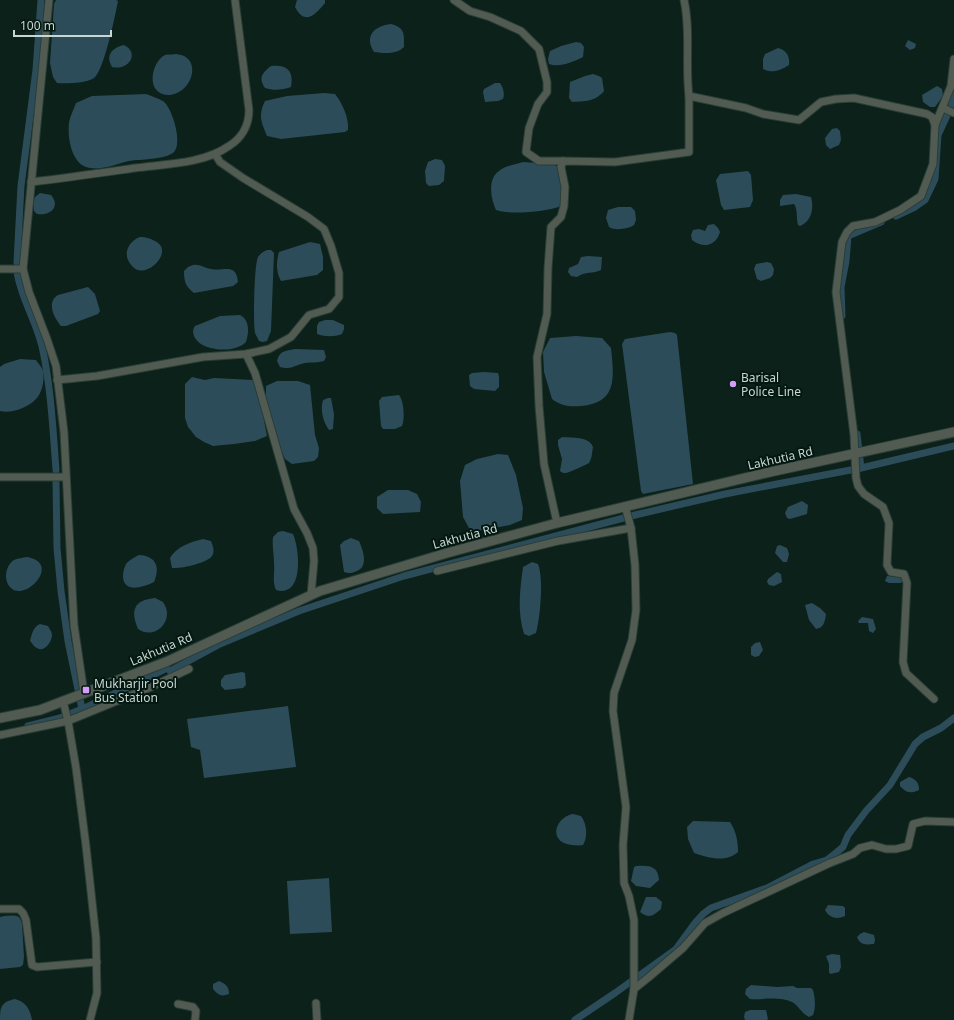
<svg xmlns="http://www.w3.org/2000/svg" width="954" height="1020" font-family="'Noto Sans',sans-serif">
  <rect width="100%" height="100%" fill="#0b211a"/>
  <g fill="#2c4c5a">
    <path d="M56 0H116L118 1C115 16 104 70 94 78 87 83 65 84 57 83L53 77 50 63 54 4Z"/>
    <path d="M297 0H325V3C315 15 305 26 295 7Z"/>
    <path d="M391 24C405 28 404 33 404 47 396 55 384 53 374 52 364 36 374 26 391 24Z"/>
    <path d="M908 40 916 44 915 48 910 50 905 46Z"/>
    <path d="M576 42 581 43 584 47 583 57C573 62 559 68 549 64L548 59 550 51 561 46Z"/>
    <path d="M124 45C140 53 129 71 112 67 105 55 112 48 124 45Z"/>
    <path d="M778 48C787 50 790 57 789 65 781 70 772 74 763 69V59L765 54Z"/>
    <path d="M175 54C204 55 193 95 168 95 145 94 151 62 165 55 168 54 172 55 175 54Z"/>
    <path d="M271 66C287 64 294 71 291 87 282 90 274 91 265 88 258 78 262 73 271 66Z"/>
    <path d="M593 74 599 76 602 78 604 91C595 102 585 101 572 102L569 98 570 82 585 76Z"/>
    <path d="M495 83H500C503 87 505 94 503 99L498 101 485 102 483 92 484 89Z"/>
    <path d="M937 86 942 89 943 96 935 107H930L923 102 922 95Z"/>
    <path d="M324 93 335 94C342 103 349 117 348 130L345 132 281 139 267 136C261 122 258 115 265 101L287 96Z"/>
    <path d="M146 94C151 96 158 98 163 101 172 107 183 143 174 152 165 160 141 159 129 161 116 164 104 170 90 168 72 166 67 138 69 123 70 116 74 109 76 103L92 96Z"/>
    <path d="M837 128 840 131 841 140 839 145 830 149 826 145 825 138 832 129Z"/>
    <path d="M435 159 442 160 445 166 444 181 439 185 429 186 426 183 425 171 428 162Z"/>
    <path d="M523 162 551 164 557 166 559 171 563 190 561 206C546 212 510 215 496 210 491 199 487 179 499 171 505 166 516 164 523 162Z"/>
    <path d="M748 171 751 175 753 200 750 207 724 210 721 205 716 180 720 174Z"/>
    <path d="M40 193 51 195C61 207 50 216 37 214L34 211 33 202 35 197Z"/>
    <path d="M796 194 811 197C814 208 812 221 800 226L798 225C796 218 798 209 794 204L780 206V200L783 195Z"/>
    <path d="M618 207H631L635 211 636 220 634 225C628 229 615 231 609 227L606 218 608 210Z"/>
    <path d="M714 224 718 228 720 232C716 246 703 249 692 240L691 235 693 230 699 229 705 231 708 225Z"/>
    <path d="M140 237C146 237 149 238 155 241 176 251 145 282 132 266 122 256 127 242 140 237Z"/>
    <path d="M310 242 320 244 323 257V270L317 275 281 281C276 272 276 262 279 252Z"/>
    <path d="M267 250H271L274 253 271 331 267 341 263 342 259 341C258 339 256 335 255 333 253 323 254 265 258 257 260 254 264 251 267 250Z"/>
    <path d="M588 256 602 257 601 270C593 274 585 271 577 277L571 276 568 272 569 268 578 264 581 257Z"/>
    <path d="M767 262 771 263 774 269 773 275 770 278 761 281 757 279 754 269 756 264Z"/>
    <path d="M193 265C200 264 204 268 211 269 223 272 236 262 238 282L233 286 194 293C186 287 184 282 184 271L188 267Z"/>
    <path d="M88 287 95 294 100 311 98 314 66 326H61C54 318 46 302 58 295Z"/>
    <path d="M240 315C250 320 249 333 246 342 244 344 241 346 238 347 226 352 202 350 195 338 193 334 192 330 195 326L220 316Z"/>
    <path d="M325 320H333L344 325V329L342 334C335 337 325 337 317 334V326L319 322Z"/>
    <path d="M670 332 675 333 677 335 693 484 643 494 641 491 622 344 625 339Z"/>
    <path d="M576 336 602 338 611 348C614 377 618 403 581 406 570 407 561 406 552 399L544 372 543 352 550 338Z"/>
    <path d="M295 349 324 350 326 357 324 361C318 363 311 362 305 363 294 365 293 370 280 367L277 361C279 351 285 351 295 349Z"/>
    <path d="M20 359 36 360C38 363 42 367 43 371 45 380 42 394 35 400 27 408 11 414 0 411V367L4 364Z"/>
    <path d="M484 372 498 373 499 377V387L495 391 474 389 470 386 469 375 472 373Z"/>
    <path d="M192 377 205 380 214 378 253 380 259 394 267 436 255 441 234 444 213 446 204 442 196 437 188 427 185 418V384Z"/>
    <path d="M277 381H298L310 385 315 435 319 448 318 457 314 461 292 464 285 459 278 443 266 401V386Z"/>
    <path d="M399 395C404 401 405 419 402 426L395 429H383L381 426 379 401 382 397Z"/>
    <path d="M328 398H331L334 414 333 429 329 430C323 422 320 410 323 400Z"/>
    <path d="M562 437C572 438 589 436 593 447 592 452 592 459 589 463 588 464 568 473 566 473 563 473 563 473 560 471L562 459 558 445V440Z"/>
    <path d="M498 454 508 455 516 475 523 508 522 520 510 525 477 531 469 528 463 517 460 481 465 465 477 459Z"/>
    <path d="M388 490H408L417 494 421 502 420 512 383 514 377 508V497Z"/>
    <path d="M802 501 808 505 807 514 790 519 787 518 785 513 788 507Z"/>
    <path d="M283 531 293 534C300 550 304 598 276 590 272 581 275 573 274 563 274 554 272 546 273 537L278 532Z"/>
    <path d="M351 538 359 541C363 550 369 566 357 571 353 573 349 574 344 572L340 545 344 541Z"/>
    <path d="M203 539 211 541C213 546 215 551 212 556 207 563 181 569 172 568L170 558C177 546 191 542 203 539Z"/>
    <path d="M780 545 787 548 789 554 787 562H783L775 553 777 546Z"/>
    <path d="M139 555C157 556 160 568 154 582 144 587 123 594 123 576 123 572 124 568 126 564 129 560 135 557 139 555Z"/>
    <path d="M27 557C63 563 24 604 10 587 3 579 6 565 14 560 18 558 23 558 27 557Z"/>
    <path d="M532 562 538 564C544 579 540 618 536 633L529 636 524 634C517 612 520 589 523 567Z"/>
    <path d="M777 572 781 574 782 582 774 586 769 585 767 582 768 579Z"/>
    <path d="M887 576 899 577 903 580 901 583H889L885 581Z"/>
    <path d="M155 598 163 602C165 605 167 609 167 613 167 629 150 638 138 629 130 610 134 600 155 598Z"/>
    <path d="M812 603 820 608 826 614C825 621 824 628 816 629L809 620 805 605Z"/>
    <path d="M862 617 873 619 876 629 873 633 869 631 868 623H859L858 621Z"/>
    <path d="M40 624 48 626C49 628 52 632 52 635 52 642 44 653 37 648 34 647 32 643 30 641 32 634 33 627 40 624Z"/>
    <path d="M760 642 763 650 759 656 755 657 751 655V647L755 643Z"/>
    <path d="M242 672 245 673 246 685 243 688 225 690 221 686V680L225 675Z"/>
    <path d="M288 706 296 767 204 778 200 750 191 747 187 719Z"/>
    <path d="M909 777C916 779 919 783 919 790 911 794 906 793 900 786V782Z"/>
    <path d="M573 814 581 816C587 824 588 837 583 845 577 846 567 845 562 842 549 833 560 816 573 814Z"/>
    <path d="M693 821 730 822C736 831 738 841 738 852 726 863 708 858 694 853L688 839 687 827Z"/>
    <path d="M636 866C648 865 658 865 659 880L650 888 636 886 631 881 634 867Z"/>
    <path d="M329 878 332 932 290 934 287 881Z"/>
    <path d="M646 897H656L662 902 661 909C653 916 649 919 640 912Z"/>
    <path d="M828 905 843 906 845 908V916C837 920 829 918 825 910Z"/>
    <path d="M4 916C13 916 19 913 22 923L24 957 23 965 20 967 0 969V917Z"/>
    <path d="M864 932 874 935 875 940 874 944C866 945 860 945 857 937L860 934Z"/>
    <path d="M832 954 840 955 841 967 839 972 830 974 829 972V964L826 956Z"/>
    <path d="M219 981C226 984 229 987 229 994 221 997 218 995 213 989V984Z"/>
    <path d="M751 985 777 987 793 986 797 988H811L813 990C815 997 816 1008 813 1015L809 1017C801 1013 798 1005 792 1002 779 996 763 1000 750 999L745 994 746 989Z"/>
    <path d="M15 999C26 1002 30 1009 32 1020H0C0 1007 1 1002 15 999Z"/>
    <path d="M750 1010H766L768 1019 767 1020H745L744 1017 745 1012Z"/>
  </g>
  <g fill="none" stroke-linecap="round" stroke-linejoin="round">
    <g stroke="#2c4c5a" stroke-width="7">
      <path d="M896 216 915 207 925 200 935 179 938 135 950 109 954 87"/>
      <path d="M17 262 21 186 36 70 41 0"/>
      <path d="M17 272C21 299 38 324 43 351 51 389 53 431 56 470"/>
      <path d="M842 316 841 287 846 261 848 236 881 222"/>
      <path d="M857 434 861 468"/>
      <path d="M56 481 57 548 61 591 68 641 82 709"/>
      <path d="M170 671 220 644 299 611 404 576 635 515 725 494 861 468 954 446"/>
      <path d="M28 726 60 718 89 706 167 668"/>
      <path d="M575 1020 615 993 676 949 695 923 703 914 711 908 767 888 813 864 827 860 837 852 843 847 848 835 866 811 890 785 915 744 923 737 941 728 954 718"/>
    </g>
    <defs>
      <g id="minor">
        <path d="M49 0 23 269 29 292 47 339 56 366 64 432 74 625 84 693"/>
        <path d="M454 0 470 11 490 17 521 31 539 49 547 82V92L538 104 529 128 526 152 539 161H563"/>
        <path d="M684 0C691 31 685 64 689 96L746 108 763 114 799 120 821 102 836 99 854 98 927 114 932 117 935 125"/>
        <path d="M943 108 954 113"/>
        <path d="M31 182C66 178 100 173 135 168 166 164 203 164 229 146 242 138 249 125 249 110L235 0"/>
        <path d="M0 269H23"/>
        <path d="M246 354 255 373 294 509 307 533 313 548 314 561 311 595"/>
        <path d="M57 380 97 376 203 357 246 354 269 349 291 337 309 315 329 309 339 297V273L331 246 324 229 308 217 243 178 220 162 215 154"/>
        <path d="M0 477H66"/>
        <path d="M625 506 631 528 635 565 636 610 632 640 614 693 613 711 626 807 623 845 624 883 629 896 634 920V989L629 1020"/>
        <path d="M557 523 544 464 539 406 537 357 547 314 548 268 551 227 561 217 564 206 565 187 561 167 563 161 615 162 689 152V96"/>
        <path d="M437 571 558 541 631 528"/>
        <path d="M934 699 906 673 903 662 907 583 904 574 891 572 887 565 889 523 883 507 864 494 858 486 856 478 854 435 836 292 842 242 847 232 853 226 875 222 900 210 921 196 933 164 935 125 951 86 954 59"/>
        <path d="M63 701 68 721 76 768 86 846 96 938 97 993 90 1020"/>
        <path d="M0 735 68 721 151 687 189 669"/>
        <path d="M0 909H19L23 913 26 920 32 965 37 967 97 962"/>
        <path d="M634 989 649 977 683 948 705 923 723 913 830 863 853 854 860 848 872 845 886 849H896L908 846 913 824 925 821 954 822"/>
        <path d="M316 1003 317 1020"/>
        <path d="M178 1004 193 1007 196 1011 195 1020"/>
      </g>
      <path id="tertiary" d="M0 718 40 710 166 662 320 591 447 553 557 523 770 472 954 432"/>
    </defs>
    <use href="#minor" stroke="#293e37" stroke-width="9"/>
    <use href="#tertiary" stroke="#293e37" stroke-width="11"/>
    <use href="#minor" stroke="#525b51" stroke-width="7"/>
    <use href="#tertiary" stroke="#525b51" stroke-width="9"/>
  </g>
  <g fill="#d59cfb" stroke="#031811" stroke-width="1.5">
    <circle cx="733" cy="384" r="4"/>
    <rect x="82" y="686" width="8" height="8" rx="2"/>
  </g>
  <g text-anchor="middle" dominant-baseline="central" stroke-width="4" stroke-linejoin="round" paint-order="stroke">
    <g font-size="12" fill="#c9d6d1" stroke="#031811" text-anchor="start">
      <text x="741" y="377">Barisal<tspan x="741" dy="14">Police Line</tspan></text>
      <text x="94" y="683">Mukharjir Pool<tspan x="94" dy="14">Bus Station</tspan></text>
    </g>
    <g font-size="12" fill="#c9d6d1" stroke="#031811">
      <text transform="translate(780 458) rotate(-13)">Lakhutia Rd</text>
      <text transform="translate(465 536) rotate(-15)">Lakhutia Rd</text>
      <text transform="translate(161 649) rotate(-23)">Lakhutia Rd</text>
    </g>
  </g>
  <path d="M14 30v6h97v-6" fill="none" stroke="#c9d6d1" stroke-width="2"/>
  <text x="20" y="30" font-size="12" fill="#c9d6d1" stroke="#031811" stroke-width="3" paint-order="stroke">100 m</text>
</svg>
